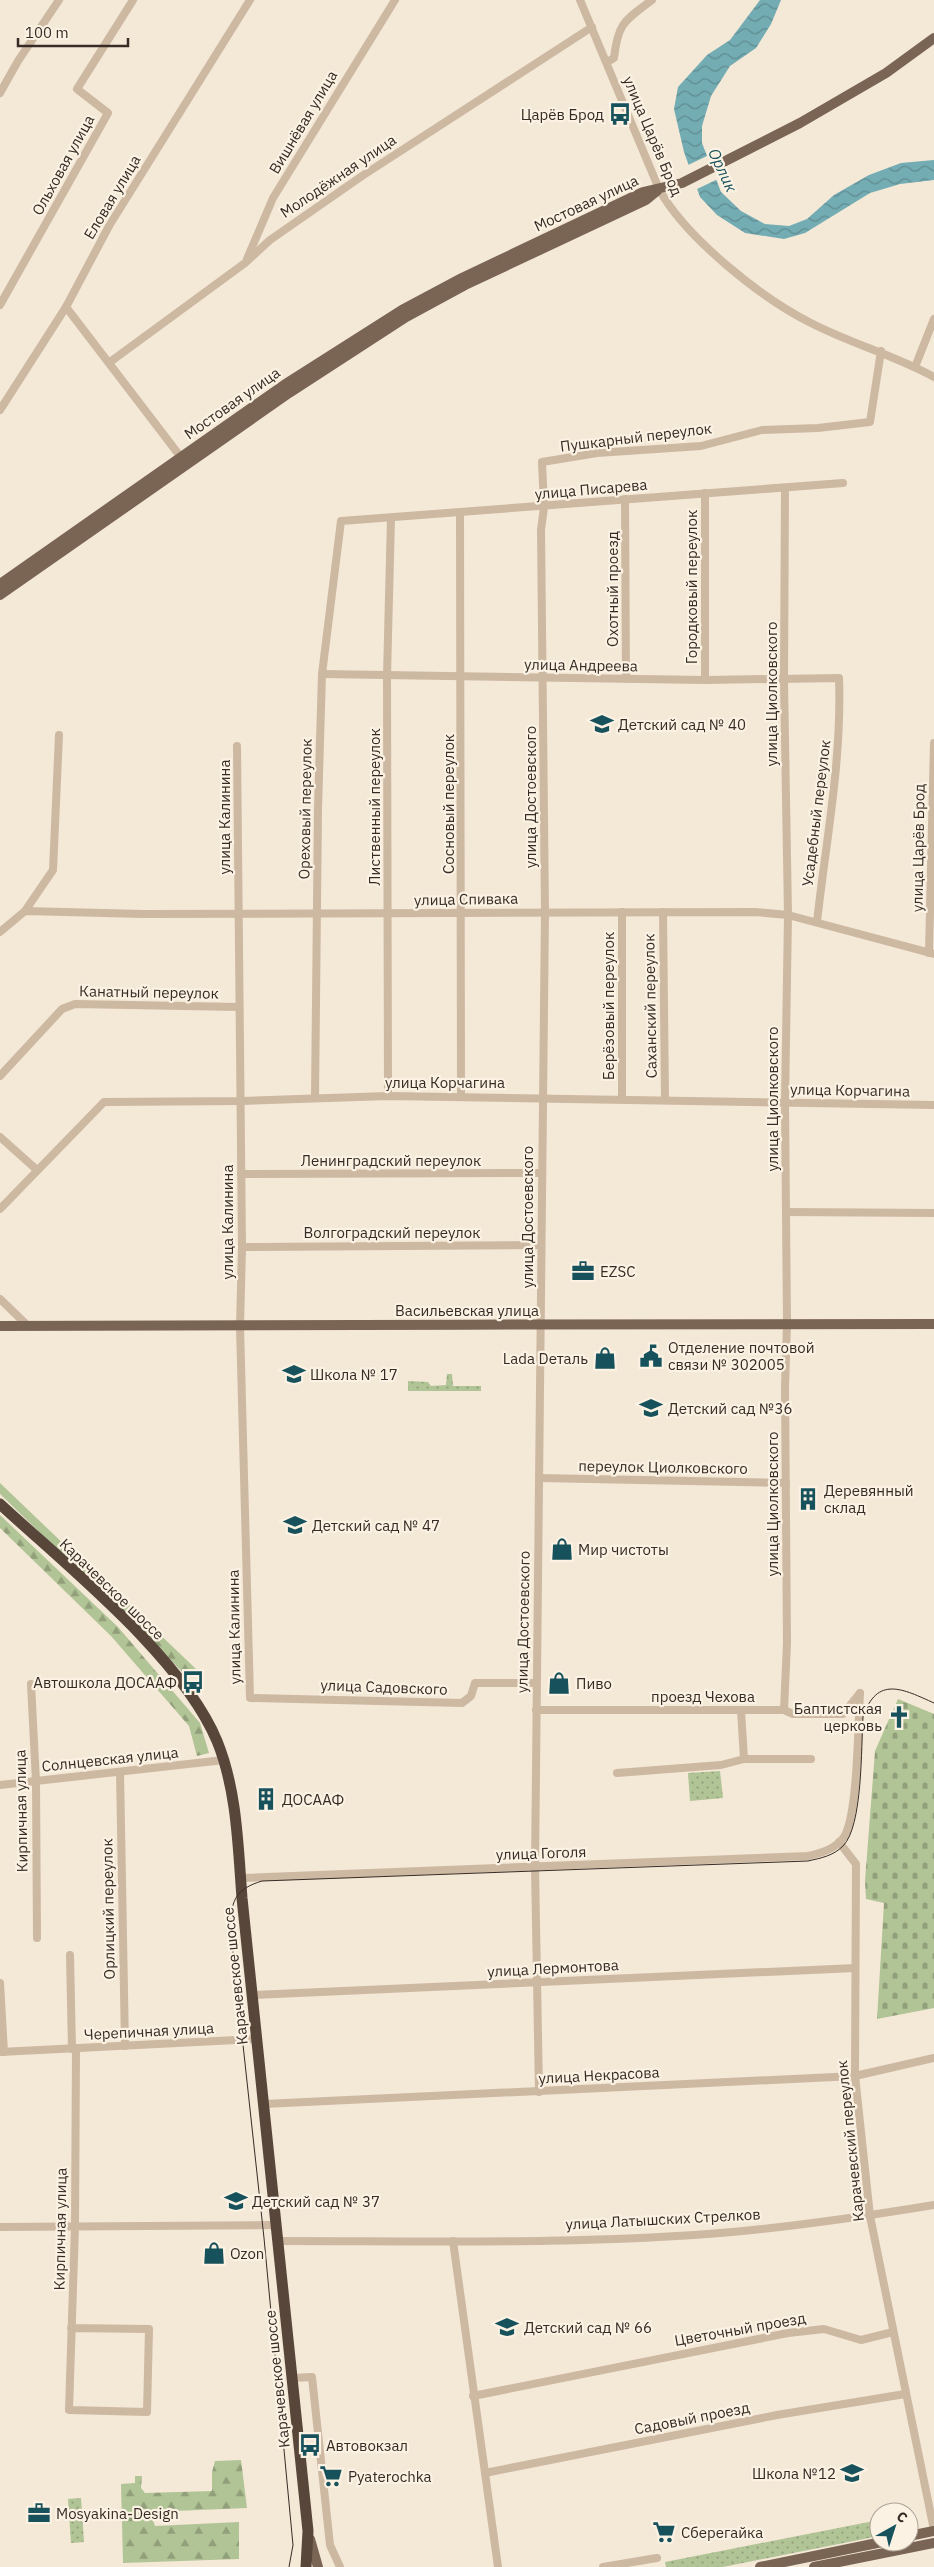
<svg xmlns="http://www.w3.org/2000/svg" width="934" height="2567" font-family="'IBM Plex Sans',sans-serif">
  <defs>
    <pattern id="green-dots" width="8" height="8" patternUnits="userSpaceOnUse" patternTransform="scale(1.25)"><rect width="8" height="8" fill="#b1c496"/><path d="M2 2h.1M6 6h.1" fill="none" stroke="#919f7a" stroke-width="1.8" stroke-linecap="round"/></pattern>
    <pattern id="forest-firs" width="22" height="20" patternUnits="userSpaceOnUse" patternTransform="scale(1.25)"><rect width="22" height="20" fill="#b1c496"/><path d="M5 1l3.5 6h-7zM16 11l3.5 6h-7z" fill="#919f7a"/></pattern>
    <pattern id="cemetery-stones" width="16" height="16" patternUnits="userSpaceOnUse" patternTransform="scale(1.25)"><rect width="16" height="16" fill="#b1c496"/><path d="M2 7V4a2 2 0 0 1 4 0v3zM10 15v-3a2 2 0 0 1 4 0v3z" fill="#919f7a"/></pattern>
    <pattern id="water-waves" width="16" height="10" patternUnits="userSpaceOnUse" patternTransform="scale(1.25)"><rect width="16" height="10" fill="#73acb3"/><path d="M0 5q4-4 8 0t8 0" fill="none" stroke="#5f8c91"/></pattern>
  </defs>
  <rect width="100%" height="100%" fill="#f4e8d7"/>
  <g fill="url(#green-dots)">
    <path d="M447 1374H452L453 1386H481V1391H408V1381L428 1382 431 1386 446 1385Z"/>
    <path d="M720 1771 723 1798 690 1801 688 1773Z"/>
    <path d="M81 2498 84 2542 71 2543 68 2499Z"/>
    <path d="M879 2520V2536L723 2567H666L665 2562Z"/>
  </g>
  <g fill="url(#forest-firs)">
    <path d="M0 1483 94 1573 89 1580 0 1494Z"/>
    <path d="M0 1515 118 1627 200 1723 209 1753 197 1756 189 1726 111 1636 0 1528Z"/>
    <path d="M107 1584 196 1669 187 1677 105 1591Z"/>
    <path d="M241 2460 247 2508 150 2512 155 2526 239 2522V2559L123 2563 121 2484 135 2483V2476H142L141 2488 145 2493 212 2491V2472L215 2461Z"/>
  </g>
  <path fill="url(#cemetery-stones)" d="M898 1699 934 1714V2008L877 2019 884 1903 866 1899 865 1881 875 1751Z"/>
  <path fill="url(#water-waves)" d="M760 0H781L771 24 756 48 730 66 711 96 702 126V143L721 192 741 211 765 224 789 226 807 219 834 195 869 175 901 163 934 160V180L900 184 870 193 805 233 784 239 745 233 717 215 700 197 684 152 674 109 678 87 707 55 730 40Z"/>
  <path fill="#f4e8d7" d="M709 155 718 179 695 190 686 166Z"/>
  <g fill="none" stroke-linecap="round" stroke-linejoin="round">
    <g stroke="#cdb8a2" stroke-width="8">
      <path d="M580 0 659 189C685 237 760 297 809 322 849 343 894 355 934 377"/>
      <path d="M607 62 614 58C618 23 624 21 652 0"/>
      <path d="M0 93 18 61 59 0"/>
      <path d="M247 259 273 198 395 0"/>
      <path d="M0 305 108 113 77 89 133 0"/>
      <path d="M66 307 183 460"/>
      <path d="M110 362 245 263 270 240 362 176 592 27"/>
      <path d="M915 367 934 319"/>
      <path d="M0 410 66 307 109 226 250 0"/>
      <path d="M705 493V680"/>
      <path d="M625 499 626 679"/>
      <path d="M460 512 461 1096"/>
      <path d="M322 674 705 680 839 678C842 761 826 840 817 922"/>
      <path d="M237 746 242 1247 240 1327 250 1698 462 1703 471 1696 475 1683H536"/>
      <path d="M25 911 53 870 59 735"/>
      <path d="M663 912 665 1100"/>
      <path d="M0 932 25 911 143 914 755 912 788 915 934 954"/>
      <path d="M929 953 934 743"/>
      <path d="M0 1076 62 1009 75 1004 238 1007"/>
      <path d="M388 1096 387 676 391 518"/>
      <path d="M315 1098 318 809 322 674 341 521 843 483"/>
      <path d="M622 1099V912"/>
      <path d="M0 1137 37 1170"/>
      <path d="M241 1174 541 1173"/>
      <path d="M0 1209 104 1102 241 1101 388 1096 934 1105"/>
      <path d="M786 1212 934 1213"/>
      <path d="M242 1247 541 1245"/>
      <path d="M0 1299 28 1326"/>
      <path d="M540 1478 786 1483"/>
      <path d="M31 1684 36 1781 37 1938"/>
      <path d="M536 1710H784L793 1714H843L860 1693"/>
      <path d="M784 1710 787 1643 785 1388 787 1323 785 1103 788 915 784 681 785 488"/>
      <path d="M744 1759H811"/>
      <path d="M120 1772 125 2046"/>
      <path d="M617 1773 721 1765 744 1759 741 1710"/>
      <path d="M0 1785 224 1760"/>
      <path d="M839 1842 856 1864 855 2076 870 2216 934 2530"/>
      <path d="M240 1878 808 1856C821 1853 836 1849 844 1837 858 1815 858 1723 860 1693"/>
      <path d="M70 1955 72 2049"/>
      <path d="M0 1983 4 2052"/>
      <path d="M253 1995 855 1968"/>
      <path d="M0 2052 257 2039"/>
      <path d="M539 2092 535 1867 545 912 541 530 544 507 542 462 597 453 701 446 762 430 818 428 870 422 881 351"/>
      <path d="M264 2104 855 2076 934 2058"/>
      <path d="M0 2227 277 2225"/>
      <path d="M278 2241C429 2241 581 2245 732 2232 799 2226 867 2216 934 2205"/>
      <path d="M453 2241 498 2567"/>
      <path d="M71 2328 149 2329 147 2412 69 2410 75 2227 76 2049"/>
      <path d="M292 2378 312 2377 330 2545 340 2567"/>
      <path d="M473 2396 788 2333 824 2329 861 2340 893 2332"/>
      <path d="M485 2473 777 2415 905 2394"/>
      <path d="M603 2567 657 2558"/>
    </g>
    <g stroke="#7a6454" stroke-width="10">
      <path d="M0 584 284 385 402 310 462 278 643 192 682 183 800 123 886 73 934 38"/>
      <path d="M0 595 289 393 406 317 465 285 646 200 657 191"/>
      <path d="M0 1326C311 1327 623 1322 934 1324"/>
      <path d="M909 2536 934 2531"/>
      <path d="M310 2539 318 2567"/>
      <path d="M760 2567 882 2542"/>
      <path d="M814 2567 934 2543"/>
    </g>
    <path stroke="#58463b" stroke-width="11" d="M0 1504C67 1566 182 1657 217 1741 237 1790 238 1846 242 1898L308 2531 306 2567"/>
    <path stroke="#362c25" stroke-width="1" d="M289 2567 293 2545 264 2238 230 1925C232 1899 236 1889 262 1881L808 1861C821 1858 833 1856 843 1846 863 1826 861 1746 863 1717 877 1675 903 1689 934 1703"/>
  </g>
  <defs>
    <symbol id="bus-bare" viewBox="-9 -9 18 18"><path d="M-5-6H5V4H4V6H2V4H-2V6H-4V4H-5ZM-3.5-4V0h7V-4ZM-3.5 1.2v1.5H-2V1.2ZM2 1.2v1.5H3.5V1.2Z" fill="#17525c" stroke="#fbf2e3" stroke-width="2.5" paint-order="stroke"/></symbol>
    <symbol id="school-bare" viewBox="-9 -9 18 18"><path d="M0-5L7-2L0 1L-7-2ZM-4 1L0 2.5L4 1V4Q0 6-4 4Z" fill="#17525c" stroke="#fbf2e3" stroke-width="2.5" paint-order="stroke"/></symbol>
    <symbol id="office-bare" viewBox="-9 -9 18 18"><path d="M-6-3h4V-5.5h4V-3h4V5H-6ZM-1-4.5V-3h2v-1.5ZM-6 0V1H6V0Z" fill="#17525c" stroke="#fbf2e3" stroke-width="2.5" paint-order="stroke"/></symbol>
    <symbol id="civic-bare" viewBox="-9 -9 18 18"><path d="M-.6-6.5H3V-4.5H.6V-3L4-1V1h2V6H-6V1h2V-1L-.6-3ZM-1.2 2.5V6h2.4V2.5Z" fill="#17525c" stroke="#fbf2e3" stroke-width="2.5" paint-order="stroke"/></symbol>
    <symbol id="shop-bare" viewBox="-9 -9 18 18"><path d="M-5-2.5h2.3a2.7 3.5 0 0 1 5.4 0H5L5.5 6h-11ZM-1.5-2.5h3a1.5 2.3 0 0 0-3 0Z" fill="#17525c" stroke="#fbf2e3" stroke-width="2.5" paint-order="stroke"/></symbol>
    <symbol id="building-bare" viewBox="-9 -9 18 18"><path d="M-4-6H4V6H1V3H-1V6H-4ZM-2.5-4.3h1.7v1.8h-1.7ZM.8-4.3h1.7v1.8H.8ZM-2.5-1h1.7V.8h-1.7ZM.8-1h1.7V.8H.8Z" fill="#17525c" stroke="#fbf2e3" stroke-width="2.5" paint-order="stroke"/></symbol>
    <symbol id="church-bare" viewBox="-9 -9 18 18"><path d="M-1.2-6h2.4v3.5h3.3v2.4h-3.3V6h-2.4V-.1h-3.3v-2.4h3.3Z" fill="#17525c" stroke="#fbf2e3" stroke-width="2.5" paint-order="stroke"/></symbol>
    <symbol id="supermarket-bare" viewBox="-9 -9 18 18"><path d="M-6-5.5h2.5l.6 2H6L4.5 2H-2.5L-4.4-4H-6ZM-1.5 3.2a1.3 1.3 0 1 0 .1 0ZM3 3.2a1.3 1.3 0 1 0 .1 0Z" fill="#17525c" stroke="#fbf2e3" stroke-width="2.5" paint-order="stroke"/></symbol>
  </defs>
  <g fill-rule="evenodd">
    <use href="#bus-bare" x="604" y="98" width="32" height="32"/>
    <use href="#school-bare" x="586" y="708" width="32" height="32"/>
    <use href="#office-bare" x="567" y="1255" width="32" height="32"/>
    <use href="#civic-bare" x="635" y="1340" width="32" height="32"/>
    <use href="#shop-bare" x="589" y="1342" width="32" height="32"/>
    <use href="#school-bare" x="278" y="1358" width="32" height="32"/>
    <use href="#school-bare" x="635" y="1392" width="32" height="32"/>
    <use href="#building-bare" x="792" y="1483" width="32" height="32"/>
    <use href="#school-bare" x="279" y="1509" width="32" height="32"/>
    <use href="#shop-bare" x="546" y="1533" width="32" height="32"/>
    <use href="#bus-bare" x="177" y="1666" width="32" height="32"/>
    <use href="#shop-bare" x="543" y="1667" width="32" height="32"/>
    <use href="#church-bare" x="883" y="1701" width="32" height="32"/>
    <use href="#building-bare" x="250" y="1783" width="32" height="32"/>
    <use href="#school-bare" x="220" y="2185" width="32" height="32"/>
    <use href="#shop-bare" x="198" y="2237" width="32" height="32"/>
    <use href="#school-bare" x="491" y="2311" width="32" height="32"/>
    <use href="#bus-bare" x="294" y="2429" width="32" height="32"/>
    <use href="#school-bare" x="836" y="2457" width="32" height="32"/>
    <use href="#supermarket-bare" x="315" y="2460" width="32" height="32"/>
    <use href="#office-bare" x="23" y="2497" width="32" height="32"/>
    <use href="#supermarket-bare" x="648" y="2516" width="32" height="32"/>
  </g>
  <g text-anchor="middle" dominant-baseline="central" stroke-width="4.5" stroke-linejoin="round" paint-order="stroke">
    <g font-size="15" fill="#362c25" stroke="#fbf2e3" text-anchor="start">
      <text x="604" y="114" text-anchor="end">Царёв Брод</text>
      <text x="618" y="724">Детский сад № 40</text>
      <text x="600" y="1271">EZSC</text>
      <text x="668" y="1347">Отделение почтовой<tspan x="668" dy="17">связи № 302005</tspan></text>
      <text x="588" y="1358" text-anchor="end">Lada Dеталь</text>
      <text x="310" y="1374">Школа № 17</text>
      <text x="668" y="1408">Детский сад №36</text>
      <text x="824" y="1490">Деревянный<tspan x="824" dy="17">склад</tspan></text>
      <text x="312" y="1525">Детский сад № 47</text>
      <text x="578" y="1549">Мир чистоты</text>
      <text x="177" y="1682" text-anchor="end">Автошкола ДОСААФ</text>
      <text x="576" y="1683">Пиво</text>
      <text x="882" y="1708" text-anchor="end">Баптистская<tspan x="882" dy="17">церковь</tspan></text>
      <text x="282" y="1799">ДОСААФ</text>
      <text x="252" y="2201">Детский сад № 37</text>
      <text x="230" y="2253">Ozon</text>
      <text x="524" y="2327">Детский сад № 66</text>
      <text x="326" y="2445">Автовокзал</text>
      <text x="836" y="2473" text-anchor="end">Школа №12</text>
      <text x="348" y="2476">Pyaterochka</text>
      <text x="56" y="2513">Mosyakina-Design</text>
      <text x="681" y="2532">Сберегайка</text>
    </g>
    <g font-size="15" fill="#362c25" stroke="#fbf2e3">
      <text transform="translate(303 122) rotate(-59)">Вишнёвая улица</text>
      <text transform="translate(653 136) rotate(67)">улица Царёв Брод</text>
      <text transform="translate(63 165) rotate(-61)">Ольховая улица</text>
      <text transform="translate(338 176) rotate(-34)">Молодёжная улица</text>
      <text transform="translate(112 197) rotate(-59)">Еловая улица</text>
      <text transform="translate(586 203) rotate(-25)">Мостовая улица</text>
      <text transform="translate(232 403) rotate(-35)">Мостовая улица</text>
      <text transform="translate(636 437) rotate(-7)">Пушкарный переулок</text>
      <text transform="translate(591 489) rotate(-5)">улица Писарева</text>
      <text transform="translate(691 587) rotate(-90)">Городковый переулок</text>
      <text transform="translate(612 589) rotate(-90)">Охотный проезд</text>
      <text transform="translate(581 665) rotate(1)">улица Андреева</text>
      <text transform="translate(771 694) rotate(-90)">улица Циолковского</text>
      <text transform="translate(530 797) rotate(-90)">улица Достоевского</text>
      <text transform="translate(448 804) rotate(-90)">Сосновый переулок</text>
      <text transform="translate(374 807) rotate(-90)">Лиственный переулок</text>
      <text transform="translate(305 809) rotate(-89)">Ореховый переулок</text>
      <text transform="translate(816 813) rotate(-83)">Усадебный переулок</text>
      <text transform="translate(224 817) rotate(-90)">улица Калинина</text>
      <text transform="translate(918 848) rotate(-89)">улица Царёв Брод</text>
      <text transform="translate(466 899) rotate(-1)">улица Спивака</text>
      <text transform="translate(149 992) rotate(1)">Канатный переулок</text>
      <text transform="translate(608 1006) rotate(-90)">Берёзовый переулок</text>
      <text transform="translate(650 1006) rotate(-91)">Саханский переулок</text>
      <text x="445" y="1082">улица Корчагина</text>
      <text transform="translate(850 1090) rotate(1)">улица Корчагина</text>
      <text transform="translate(772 1099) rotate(-90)">улица Циолковского</text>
      <text x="391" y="1160">Ленинградский переулок</text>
      <text transform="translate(527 1217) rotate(-90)">улица Достоевского</text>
      <text transform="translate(227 1222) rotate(-90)">улица Калинина</text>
      <text x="392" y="1232">Волгоградский переулок</text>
      <text x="467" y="1310">Васильевская улица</text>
      <text transform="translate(663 1467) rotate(1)">переулок Циолковского</text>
      <text transform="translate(772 1504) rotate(-90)">улица Циолковского</text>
      <text transform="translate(112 1589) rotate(44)">Карачевское шоссе</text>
      <text transform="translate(523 1622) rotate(-89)">улица Достоевского</text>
      <text transform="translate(234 1627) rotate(-91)">улица Калинина</text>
      <text transform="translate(384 1687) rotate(2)">улица Садовского</text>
      <text x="703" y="1696">проезд Чехова</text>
      <text transform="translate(110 1759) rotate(-6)">Солнцевская улица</text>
      <text transform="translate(21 1811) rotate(-91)">Кирпичная улица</text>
      <text transform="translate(541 1853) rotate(-2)">улица Гоголя</text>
      <text transform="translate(108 1909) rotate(-91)">Орлицкий переулок</text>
      <text transform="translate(553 1968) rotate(-3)">улица Лермонтова</text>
      <text transform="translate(235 1976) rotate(-96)">Карачевское шоссе</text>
      <text transform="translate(149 2031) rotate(-3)">Черепичная улица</text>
      <text transform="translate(599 2075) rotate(-3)">улица Некрасова</text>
      <text transform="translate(850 2141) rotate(-96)">Карачевский переулок</text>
      <text transform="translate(663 2219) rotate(-3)">улица Латышских Стрелков</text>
      <text transform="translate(60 2229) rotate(-89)">Кирпичная улица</text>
      <text transform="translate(740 2329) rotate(-10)">Цветочный проезд</text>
      <text transform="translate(277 2379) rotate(-96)">Карачевское шоссе</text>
      <text transform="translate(692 2418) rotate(-11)">Садовый проезд</text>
    </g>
    <g font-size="16" font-style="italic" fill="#17525c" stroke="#fbf2e3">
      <text transform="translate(723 170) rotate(65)">Орлик</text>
    </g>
  </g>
  <g transform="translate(894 2527) rotate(39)"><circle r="24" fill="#fbf2e3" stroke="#aca397"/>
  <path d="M0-4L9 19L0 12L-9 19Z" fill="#17525c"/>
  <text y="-8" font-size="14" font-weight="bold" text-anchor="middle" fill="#362c25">С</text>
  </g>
  <path d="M18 38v8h110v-8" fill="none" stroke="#362c25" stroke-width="2.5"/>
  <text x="25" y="38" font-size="15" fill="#362c25" stroke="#fbf2e3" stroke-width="4" paint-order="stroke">100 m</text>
</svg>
